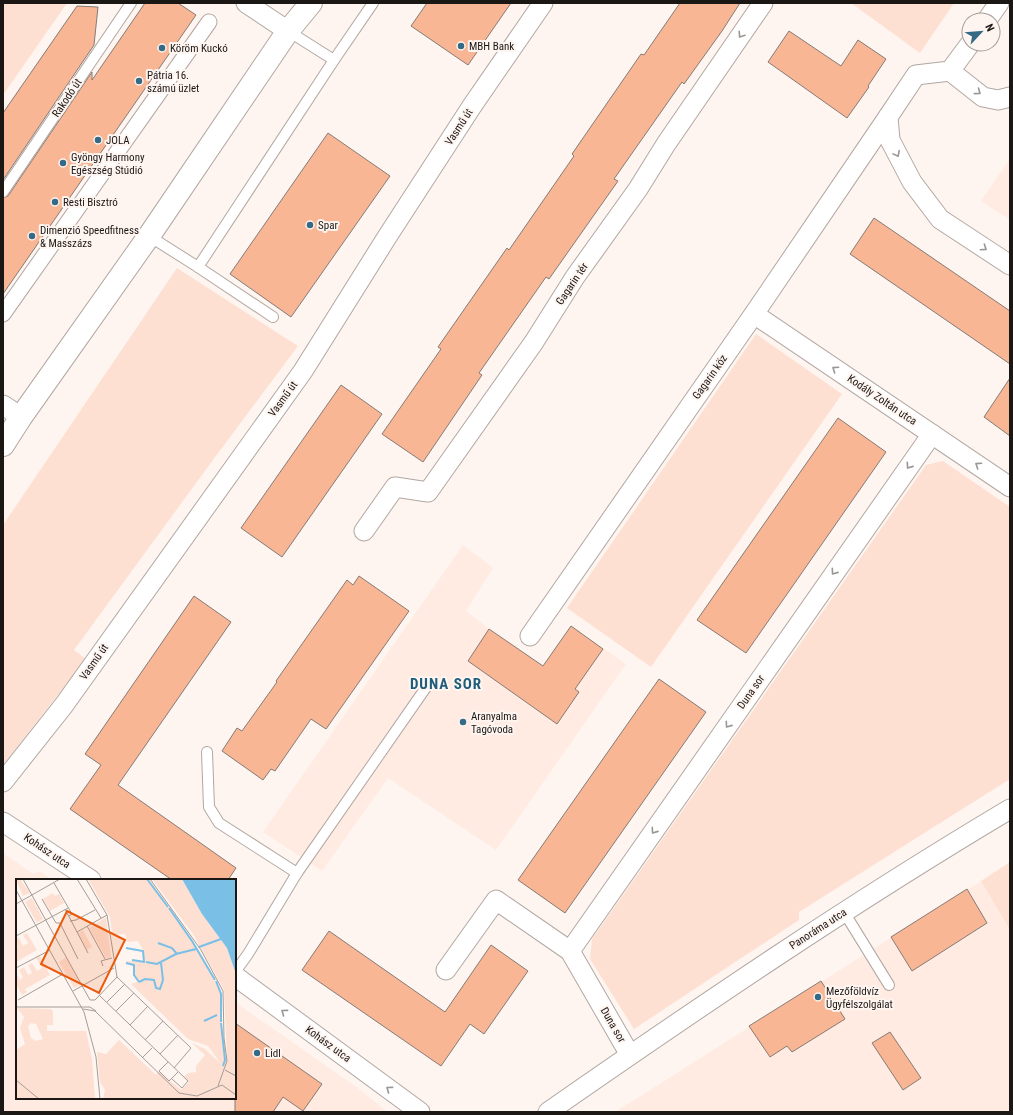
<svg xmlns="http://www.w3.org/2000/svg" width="1013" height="1115" font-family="'Roboto Condensed',sans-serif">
  <rect width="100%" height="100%" fill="#fef5f0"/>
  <g fill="#ffebe2">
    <path d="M1010 159V220L981 201Z"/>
    <path d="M463 545 493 568 466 611 489 629 543 666 571 626 626 664 496 850 388 778 322 871 263 832Z"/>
    <path d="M3 853 33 874 40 871 52 880H17V1098H235V1002L355 1086 388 1112H3Z"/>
    <path d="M981 881 1010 930V1112H615Z"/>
  </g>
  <g fill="#fde0d2">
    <path d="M3 3H67L3 95Z"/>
    <path d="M851 3H954L920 53Z"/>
    <path d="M177 268 298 346 210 464 74 650 86 659 3 765V525Z"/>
    <path d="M756 334 842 394 651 667 567 608Z"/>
    <path d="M943 461 1010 507V779L799 912V920L634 1029 590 959 592 939 926 465Z"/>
    <path d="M1010 862V930L981 881Z"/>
  </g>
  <g fill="#f9b695" stroke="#857b76">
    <path d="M145 3H178L196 15 3 294V198L8 196 92 72V80Z"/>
    <path d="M427 3H511L468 65 411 26Z"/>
    <path d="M680 3H740L722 31 684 84 682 82 614 179 618 181 587 225 549 279 546 277 479 373 482 375 423 462 382 434 441 349 438 347 507 248 509 250 574 156 572 154 641 54 644 55Z"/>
    <path d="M77 6 98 7 94 45 3 180V113Z"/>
    <path d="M789 31 841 66 858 40 886 59 868 86 869 87 847 118 768 62Z"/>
    <path d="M328 133 390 176 291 317 230 274Z"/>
    <path d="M874 218 1010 311V364L850 254Z"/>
    <path d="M1010 378V436L984 417Z"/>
    <path d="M341 385 382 414 282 557 241 528Z"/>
    <path d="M838 418 886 452 746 653 697 620Z"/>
    <path d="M359 576 409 611 326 729 311 719 275 771 271 769 263 780 222 751 237 728 242 731 277 682 276 681 347 580 353 585Z"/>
    <path d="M194 596 231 622 118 785 236 868 228 880H172L70 809 101 765 85 754Z"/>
    <path d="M571 626 603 649 575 689 579 692 557 724 468 661 489 629 543 666Z"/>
    <path d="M659 679 706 712 565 913 518 880Z"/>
    <path d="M967 889 987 923 912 971 891 937Z"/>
    <path d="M329 931 445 1012 491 945 528 971 484 1034 470 1024 441 1066 302 970Z"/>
    <path d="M821 981 845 1019 792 1052 787 1046 770 1057 749 1026Z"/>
    <path d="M235 1023 322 1084 303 1111 283 1097 273 1112H235Z"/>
    <path d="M890 1032 921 1078 903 1090 872 1043Z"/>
  </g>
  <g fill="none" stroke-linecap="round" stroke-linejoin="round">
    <defs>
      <g id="service">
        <path d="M288 31 334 60"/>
        <path d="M3 192 131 3"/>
        <path d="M149 236 198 267 334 60 373 3"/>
        <path d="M198 267 273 317"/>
        <path d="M207 752 209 807 219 823 297 873"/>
        <path d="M844 912 889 985"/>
        <path d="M235 972 248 954 297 873 427 686"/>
      </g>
      <path id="pedestrian" d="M3 314 209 22"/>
      <g id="minor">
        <path d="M246 3 288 31"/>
        <path d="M987 20 999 3"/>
        <path d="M950 71 983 97 998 100 1010 97"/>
        <path d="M950 71 970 44"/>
        <path d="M888 117 890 140 912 182 940 219 1010 265"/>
        <path d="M754 314 1010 487"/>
        <path d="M3 405 21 417"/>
        <path d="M364 531 395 487 428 492 534 342 575 277 638 189 666 144 763 3"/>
        <path d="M530 636 754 314 888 117 916 75 950 71"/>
        <path d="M3 782 64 705 303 371 387 237 472 106 543 3"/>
        <path d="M3 822 91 880"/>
        <path d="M570 951 932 434"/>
        <path d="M446 970 496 900 570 951 630 1055"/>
        <path d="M235 976 420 1112"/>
        <path d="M548 1112C699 1007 852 903 1010 809"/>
      </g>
      <path id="tertiary" d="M3 445 21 417 149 236 288 31 311 3"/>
    </defs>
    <use href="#service" stroke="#b2a7a2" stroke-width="12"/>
    <use href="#pedestrian" stroke="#b2a7a2" stroke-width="17"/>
    <use href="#minor" stroke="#b2a7a2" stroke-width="21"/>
    <use href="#tertiary" stroke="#b2a7a2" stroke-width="24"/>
    <use href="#service" stroke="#fff" stroke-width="10"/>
    <use href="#pedestrian" stroke="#fff" stroke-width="15"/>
    <use href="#minor" stroke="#fff" stroke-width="19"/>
    <use href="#tertiary" stroke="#fff" stroke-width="22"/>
  </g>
  <defs><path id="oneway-chevron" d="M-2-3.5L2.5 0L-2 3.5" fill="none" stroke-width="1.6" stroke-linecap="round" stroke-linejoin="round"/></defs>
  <g stroke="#989796">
    <use href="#oneway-chevron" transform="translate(741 35) rotate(124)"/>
    <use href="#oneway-chevron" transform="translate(978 92) rotate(37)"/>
    <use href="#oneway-chevron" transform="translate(897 154) rotate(62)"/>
    <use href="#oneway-chevron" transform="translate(984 248) rotate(34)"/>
    <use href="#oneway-chevron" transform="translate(835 369) rotate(-146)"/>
    <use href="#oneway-chevron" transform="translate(978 465) rotate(-146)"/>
    <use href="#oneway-chevron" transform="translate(909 466) rotate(125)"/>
    <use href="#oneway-chevron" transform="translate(834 572) rotate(125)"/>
    <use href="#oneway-chevron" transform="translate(728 725) rotate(125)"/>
    <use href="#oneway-chevron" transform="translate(654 831) rotate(125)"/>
    <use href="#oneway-chevron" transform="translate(284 1012) rotate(-144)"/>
    <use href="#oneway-chevron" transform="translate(389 1089) rotate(-144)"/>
  </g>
  <g fill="#356a86" stroke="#fef5f0" stroke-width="1.5">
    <circle cx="461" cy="46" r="4"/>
    <circle cx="162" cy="48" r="4"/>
    <circle cx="139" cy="81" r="4"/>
    <circle cx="98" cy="140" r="4"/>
    <circle cx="63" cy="163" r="4"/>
    <circle cx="55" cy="202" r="4"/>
    <circle cx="310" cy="225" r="4"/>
    <circle cx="32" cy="236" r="4"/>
    <circle cx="463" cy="722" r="4"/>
    <circle cx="818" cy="997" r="4"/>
    <circle cx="257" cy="1053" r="4"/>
  </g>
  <g text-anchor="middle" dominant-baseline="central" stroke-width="4" stroke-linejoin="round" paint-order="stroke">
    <g font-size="11" fill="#1b1715" stroke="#fef5f0" text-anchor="start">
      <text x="469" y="46">MBH Bank</text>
      <text x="170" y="48">Köröm Kuckó</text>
      <text x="147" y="75">Pátria 16.<tspan x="147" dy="13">számú üzlet</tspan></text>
      <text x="106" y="140">JOLA</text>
      <text x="71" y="157">Gyöngy Harmony<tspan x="71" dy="13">Egészség Stúdió</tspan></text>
      <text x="63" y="202">Resti Bisztró</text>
      <text x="318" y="225">Spar</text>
      <text x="40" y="230">Dimenzió Speedfitness<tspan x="40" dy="13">&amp; Masszázs</tspan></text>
      <text x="471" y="716">Aranyalma<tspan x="471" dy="13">Tagóvoda</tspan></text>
      <text x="826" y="991">Mezőföldvíz<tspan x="826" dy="13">Ügyfélszolgálat</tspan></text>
      <text x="265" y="1053">Lidl</text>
    </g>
    <g font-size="11" fill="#1b1715" stroke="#fef5f0">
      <text transform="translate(67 98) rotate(-56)">Rakodó út</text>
      <text transform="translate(459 127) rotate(-57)">Vasmű út</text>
      <text transform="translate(572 284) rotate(-56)">Gagarin tér</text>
      <text transform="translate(710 377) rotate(-55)">Gagarin köz</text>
      <text transform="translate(283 399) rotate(-54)">Vasmű út</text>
      <text transform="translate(882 400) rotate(34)">Kodály Zoltán utca</text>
      <text transform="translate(94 662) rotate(-55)">Vasmű út</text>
      <text transform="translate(751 692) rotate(-55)">Duna sor</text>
      <text transform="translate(47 851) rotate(34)">Kohász utca</text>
      <text transform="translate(818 929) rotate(-33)">Panoráma utca</text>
      <text transform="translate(613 1025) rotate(60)">Duna sor</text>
      <text transform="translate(328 1044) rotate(36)">Kohász utca</text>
    </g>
    <g font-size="15" font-weight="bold" letter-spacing="1" fill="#1e5d7b" stroke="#fef5f0">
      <text x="446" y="684">DUNA SOR</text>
    </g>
  </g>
  <g transform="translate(16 879)">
    <rect width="220" height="220" fill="#fef5f0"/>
    <path d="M0 0H4L14 14 7 17ZM72 0H133L181 69 204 112 205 140 211 181 208 111 177 55 136 0H166L186 35 211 69 220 95V220H87L89 211 84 203 81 173 90 175 103 161 140 196 143 192 165 211 173 203 168 198 172 194 180 193V187L189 176 176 164 189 170 205 185 192 167 172 160 115 105 124 102 117 96 118 87 110 85V82L128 83 127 71 122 62 111 63 109 55 96 56 94 38ZM37 14 39 17 43 15 48 24 34 32 27 20ZM16 19 27 40 21 44 9 23ZM90 38 95 78 90 79 73 49ZM67 51 76 68 71 71 62 54ZM11 54 21 71 0 83V70L2 69 0 60 3 59 7 67 12 64 7 56ZM24 77 34 96 9 110 11 113 6 116 0 105V94L4 101 7 98 3 91 8 88 12 96 16 94 12 86 16 84 21 92 26 89 20 79ZM50 78 65 106 58 109 43 83ZM1 129 35 130 37 133V146H31V152H70L76 180 79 220H0V171L9 165 4 149 8 138ZM15 144 20 145 27 160 20 162 15 159 12 147Z" fill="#fde0d2" fill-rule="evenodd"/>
    <path d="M166 0H220V95L211 69 186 35Z" fill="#7abfe6"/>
    <path fill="none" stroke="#7abfe6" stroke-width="2" d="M131 0 152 28M153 29 176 62 199 101M142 64 156 69 161 75M183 68 205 60M110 69 127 72 128 83M116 81 129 83M130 83 141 85 160 75 180 70M110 84 118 86V96L123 103M200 102 205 115V143M123 103 129 100 138 101 140 109 144 110 147 101 145 84M188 142 201 136M205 144 209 181 207 187"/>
    <path fill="none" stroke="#a39c98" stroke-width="1" d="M7 0 74 121H79L101 98M61 0 85 39M70 0 91 36 101 98 175 169 158 189M134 0 185 71 207 112 208 159 211 182 202 207M38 4 56 35 53 37M0 11 68 133 80 178 84 220M26 20 40 44H44L62 80M0 25 44 0M49 30 72 74M54 42 60 41 79 31M71 47 89 80M61 53 91 36M0 57 52 29M87 87 85 82 96 79M0 89 34 71M57 112 98 89M83 116 172 202 166 209 156 200M2 121 47 95M91 123 109 105M0 128H74L80 132M67 130 79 132 163 214 181 217 206 206 220 216M100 132 118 114M114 146 132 127M129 161 147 142M144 175 162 156M126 179 136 169M209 191 220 197M143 192 153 202 162 193M143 192 152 183M0 201 23 220"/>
    <path fill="#e8590c" fill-opacity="0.15" stroke="#e8590c" stroke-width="2" d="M51 32 109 61 83 114 25 85Z"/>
    <rect width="220" height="220" fill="none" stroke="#1b1715" stroke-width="2"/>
  </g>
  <rect width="1013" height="1115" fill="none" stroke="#1b1715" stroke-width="8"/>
  <g transform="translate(981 32) rotate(64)"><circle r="19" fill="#fef5f0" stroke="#a39c98"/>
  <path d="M0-3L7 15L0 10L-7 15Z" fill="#356a86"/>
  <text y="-6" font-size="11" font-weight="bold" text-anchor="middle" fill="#1b1715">N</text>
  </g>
</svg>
